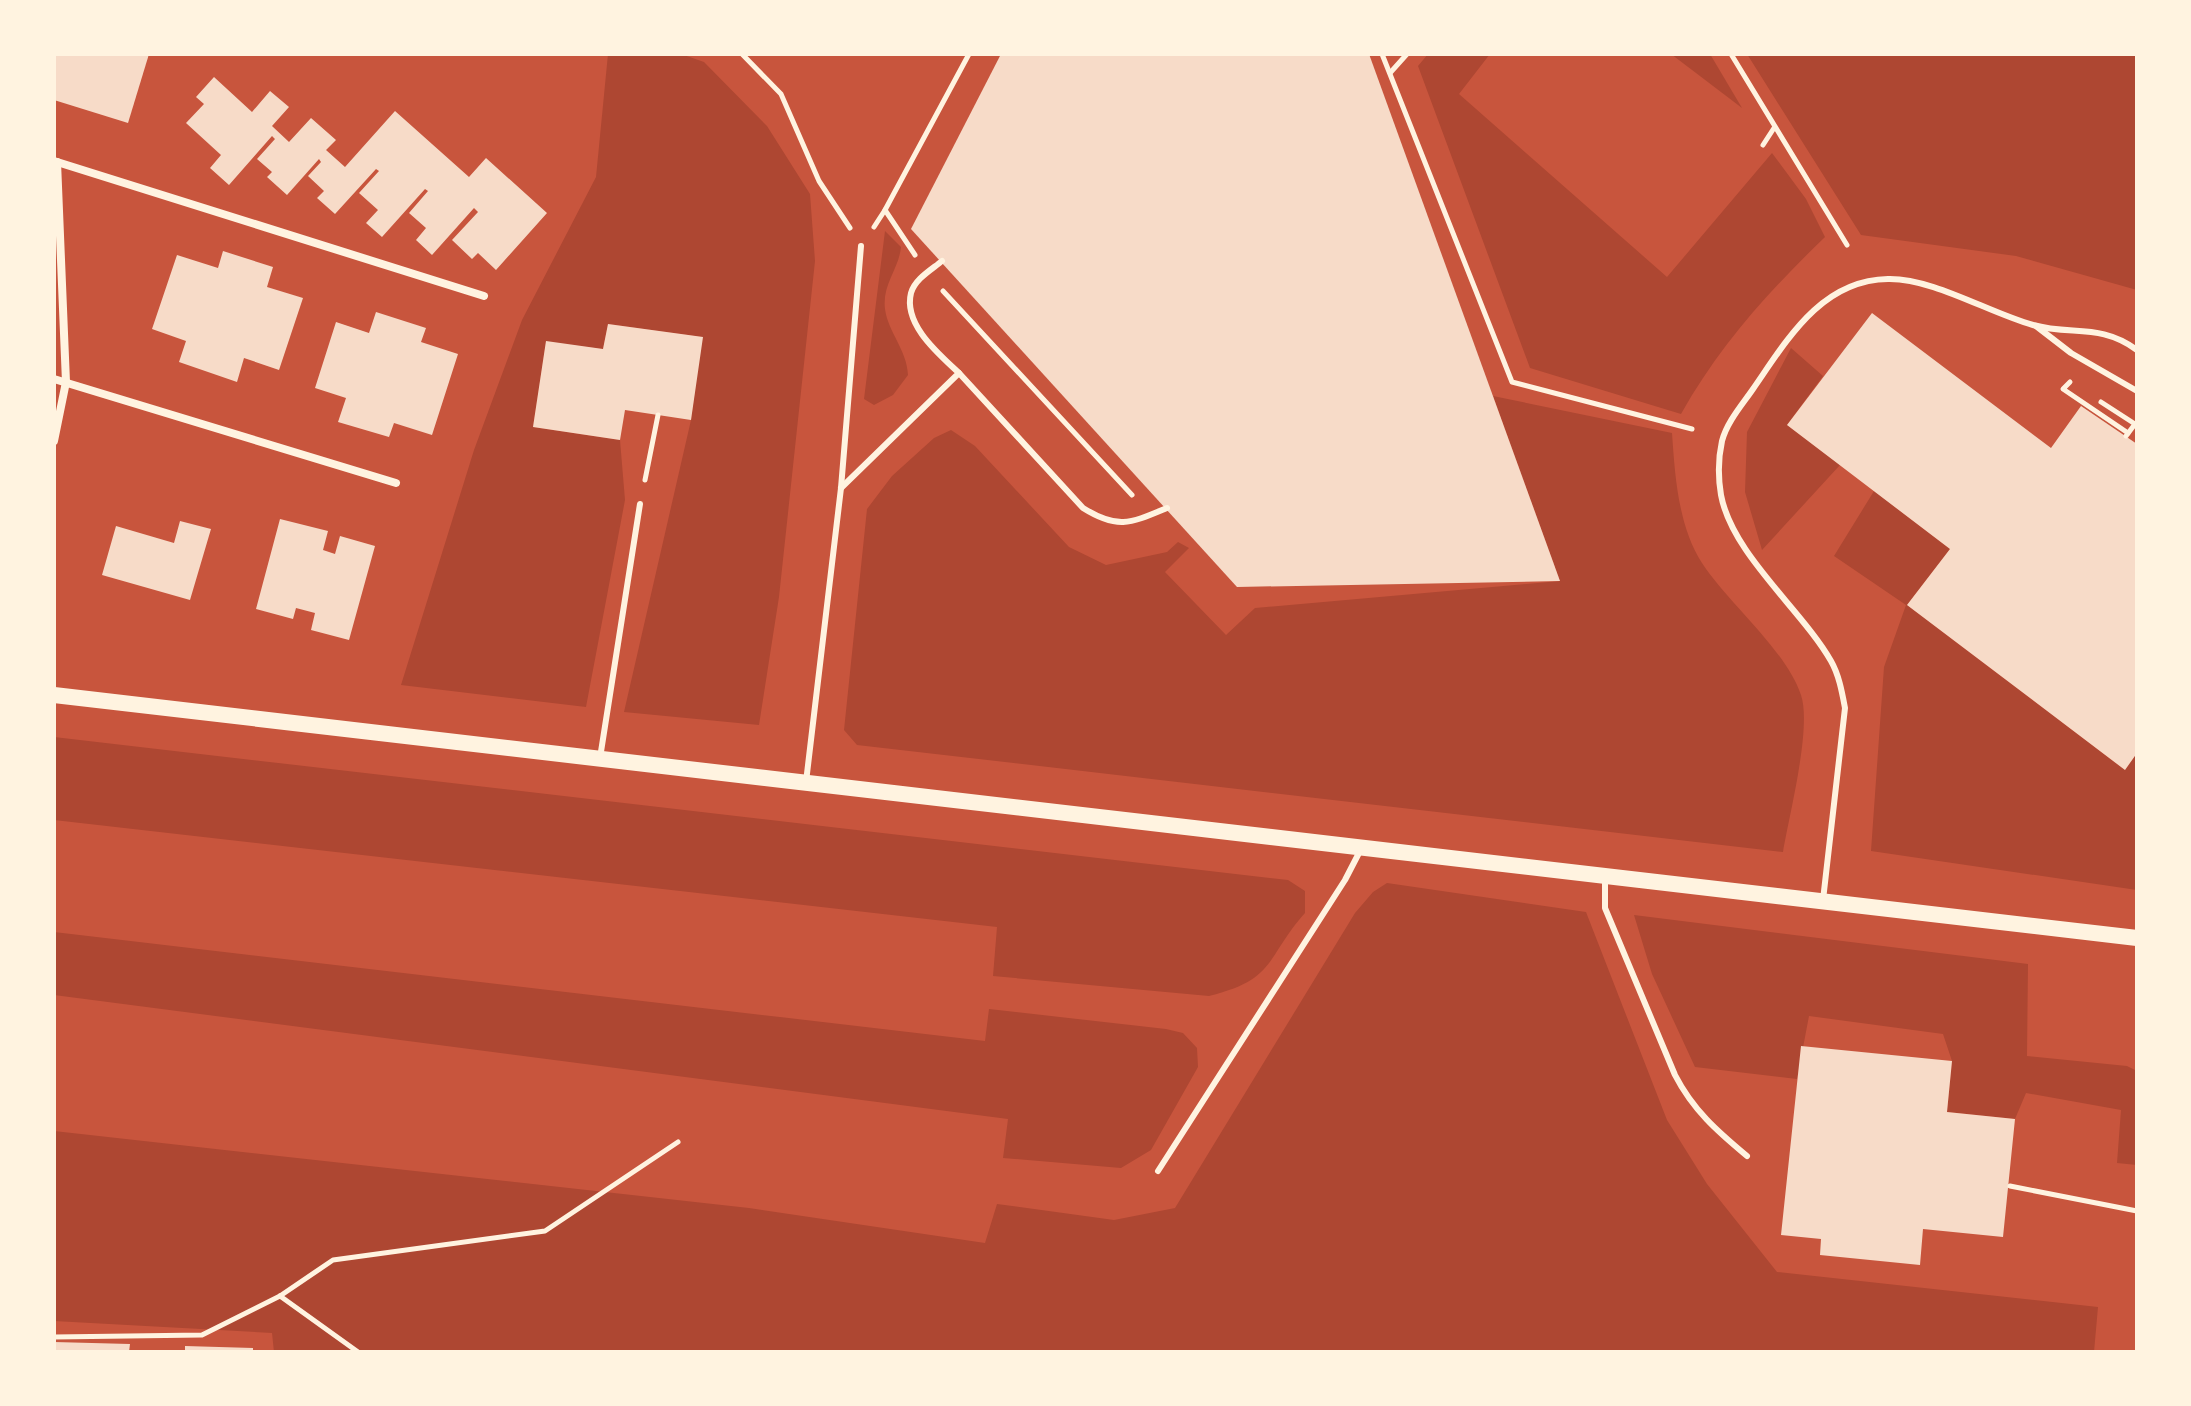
<svg xmlns="http://www.w3.org/2000/svg" width="2191" height="1406" font-family="Lato,sans-serif">
  <rect width="100%" height="100%" fill="#c8553d"/>
  <g fill="#ae4732">
    <path d="M608 54H681L704 62 767 126 810 194 815 261 779 597 759 725 624 712 691 420 702 337 608 324 603 349 546 342 533 427 620 440 625 500 586 707 401 685 474 450 522 320 596 177Z"/>
    <path d="M1428 54H1490L1459 94 1667 277 1772 153 1806 199 1825 237C1769 291 1720 345 1681 414L1530 368 1418 66Z"/>
    <path d="M1671 54H1710L1742 108Z"/>
    <path d="M1747 54H2137V290L2016 256 1861 235Z"/>
    <path d="M885 231 901 247C899 269 882 284 885 309 888 332 907 350 908 375L893 395 874 405 864 399Z"/>
    <path d="M1791 348 1823 376 1787 425 1840 465 1762 550 1745 492 1747 432Z"/>
    <path d="M1493 396 1672 433C1675 475 1678 526 1702 563 1728 603 1786 650 1801 695 1812 727 1789 816 1783 852L857 745 844 730 867 509 892 476 934 438 951 430 975 446 1069 547 1106 565 1167 552 1178 542 1189 548 1165 572 1226 635 1255 608 1560 581Z"/>
    <path d="M1874 491 1950 549 1907 605 2125 770 2137 753V890L1871 851 1884 667 1906 605 1834 556Z"/>
    <path d="M54 737 1288 880 1305 891V913C1265 958 1277 979 1209 996L993 976 997 927 54 820Z"/>
    <path d="M1387 883 1586 912 1667 1120 1707 1184 1777 1272 2098 1307 2094 1352H274L272 1333 54 1321V1131L749 1208 985 1243 997 1204 1114 1220 1175 1208 1355 913 1373 892Z"/>
    <path d="M1634 915 2028 964 2027 1056 2127 1066 2137 1071V1165L2117 1163 2121 1110 2026 1093 2015 1119 1947 1112 1952 1061 1943 1034 1809 1016 1797 1079 1695 1067 1652 974Z"/>
    <path d="M54 932 985 1041 989 1009 1166 1029 1183 1033 1197 1048 1198 1067 1151 1150 1121 1168 1003 1158 1008 1119 54 995Z"/>
  </g>
  <g fill="#f7dbc8">
    <path d="M54 54H149L128 123 54 100Z"/>
    <path d="M1001 54H1369L1560 581 1237 587 911 229Z"/>
    <path d="M214 77 252 112 270 91 289 107 272 126 289 142 311 118 336 140 326 150 345 167 395 111 469 177 486 158 547 213 496 270 478 253 472 259 452 240 478 212 474 208 432 255 416 240 426 228 409 213 428 191 425 189 382 237 366 223 378 210 359 193 379 171 376 169 335 214 317 198 324 191 308 176 321 162 319 159 287 195 267 177 272 172 257 159 275 139 272 136 229 185 210 168 221 155 186 123 204 104 196 97Z"/>
    <path d="M223 251 273 267 267 287 303 298 279 370 244 358 237 382 179 362 186 341 152 329 177 255 218 268Z"/>
    <path d="M376 312 426 328 421 342 458 354 432 435 394 423 389 437 338 422 346 398 315 388 336 322 369 333Z"/>
    <path d="M1872 313 2051 448 2081 406 2137 444V753L2125 770 1907 605 1950 549 1787 425Z"/>
    <path d="M608 324 703 337 691 420 625 410 620 440 533 427 546 341 603 349Z"/>
    <path d="M280 519 328 531 323 550 335 554 340 536 375 546 349 640 311 630 315 613 296 608 293 619 256 609Z"/>
    <path d="M180 521 211 529 190 600 102 575 116 526 174 543Z"/>
    <path d="M1801 1046 1952 1061 1947 1112 2015 1119 2003 1237 1923 1229 1920 1265 1820 1255 1821 1239 1781 1235Z"/>
    <path d="M54 1342 130 1344 129 1352H54Z"/>
    <path d="M185 1346 253 1348V1352H185Z"/>
  </g>
  <g fill="none" stroke-linecap="round" stroke-linejoin="round">
    <g stroke="#fff3e0" stroke-width="5">
      <path d="M742 54 781 94 819 181 850 228"/>
      <path d="M1382 54 1512 382 1692 429"/>
      <path d="M1731 54 1847 245"/>
      <path d="M1390 73 1407 54"/>
      <path d="M1763 145 1774 128"/>
      <path d="M874 227 885 210"/>
      <path d="M915 255 885 210 969 54"/>
      <path d="M943 291 1132 495"/>
      <path d="M2070 382 2063 389 2128 433"/>
      <path d="M2101 402 2135 424 2126 436"/>
      <path d="M645 480 658 415"/>
      <path d="M2010 1186 2137 1211"/>
      <path d="M280 1296 358 1352"/>
      <path d="M54 1337 202 1335 280 1296 333 1260 545 1231 678 1142"/>
    </g>
    <g stroke="#fff3e0" stroke-width="6">
      <path d="M2036 326 2071 353 2137 391"/>
      <path d="M959 373 1083 508C1118 530 1131 523 1167 508"/>
      <path d="M841 488 959 373C940 355 903 325 911 293 915 279 931 270 942 261"/>
      <path d="M600 758 640 504"/>
      <path d="M806 782 841 488 861 246"/>
      <path d="M1605 877V908L1675 1075C1693 1110 1717 1131 1747 1156"/>
      <path d="M1823 900 1845 708C1842 692 1839 675 1831 661 1802 610 1732 554 1721 495 1718 477 1718 459 1722 441 1727 422 1742 405 1753 389 1787 340 1821 280 1888 279 1933 278 1989 313 2033 325 2072 336 2100 323 2137 350"/>
      <path d="M1158 1171 1345 880 1360 851"/>
    </g>
    <g stroke="#fff3e0" stroke-width="8">
      <path d="M54 161 484 296"/>
      <path d="M54 379 396 483"/>
      <path d="M54 441 66 382 57 162"/>
    </g>
    <path stroke="#fff3e0" stroke-width="16" d="M54 695 2137 938"/>
  </g>
  <rect width="2191" height="1406" fill="none" stroke="#fff3e0" stroke-width="112"/>
</svg>
